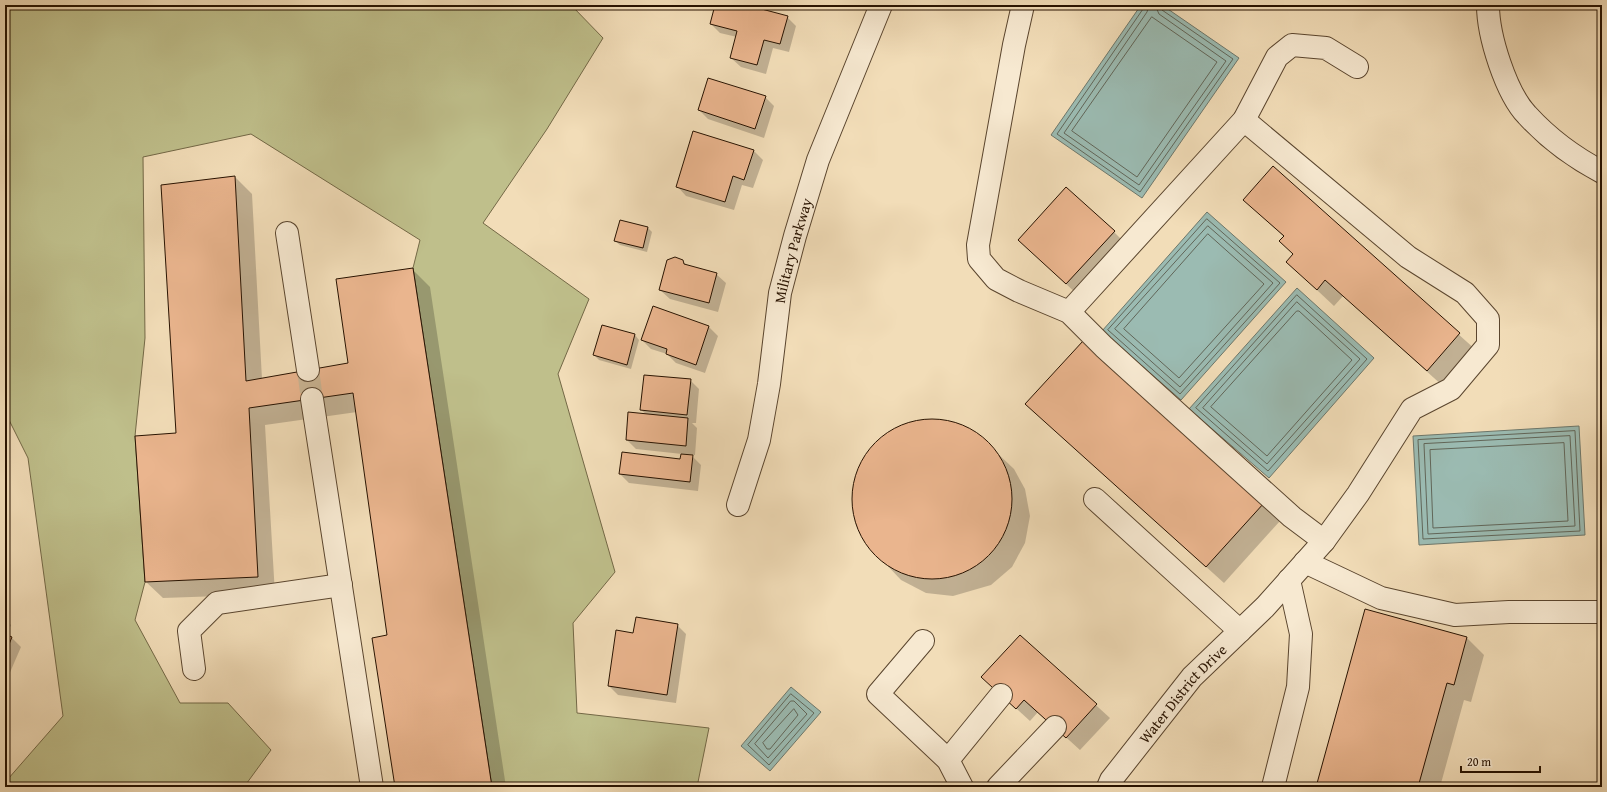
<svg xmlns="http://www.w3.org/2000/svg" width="1607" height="792" font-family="'Gentium Book Plus',serif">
  <rect width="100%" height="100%" fill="#f2ddb8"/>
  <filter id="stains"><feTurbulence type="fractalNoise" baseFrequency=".005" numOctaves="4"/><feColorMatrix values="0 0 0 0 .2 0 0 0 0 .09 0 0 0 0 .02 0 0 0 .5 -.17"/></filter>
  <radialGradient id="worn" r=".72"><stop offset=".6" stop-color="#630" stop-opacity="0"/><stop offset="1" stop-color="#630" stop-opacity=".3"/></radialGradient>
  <path fill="#bfbf8b" stroke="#736846" d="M5 5H571L603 38 547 129 483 223 589 299 558 374 615 572 573 623 577 713 709 728 697 787H492L413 268 420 240 251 134 143 157 145 338 135 436 145 582 135 620 180 703H228L271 750 244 787H5V778L8 779 63 716 28 458 5 412Z"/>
  <g fill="#9bbbb2" stroke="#6d776b">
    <path d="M1141 5H1162L1239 58 1142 198 1051 135Z"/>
    <path d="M1207 212 1286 282 1181 400 1102 331Z"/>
    <path d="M1297 288 1374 358 1269 478 1189 409Z"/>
    <path d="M1579 426 1585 535 1419 545 1413 436Z"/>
    <path d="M791 687 821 712 770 771 741 746Z"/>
  </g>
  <g fill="#0003">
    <path d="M716 5H766L765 11 787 17 796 26 789 52 773 48 766 74 741 67 731 58 737 37 720 33 711 24Z"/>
    <path d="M765 97 774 106 764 138 708 119 699 110Z"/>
    <path d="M753 150 763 160 753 188 742 185 734 210 686 196 677 186Z"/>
    <path d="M1273 167 1477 351 1444 387 1343 296 1334 306 1287 262 1294 255 1284 237 1244 200Z"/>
    <path d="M235 177 252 194 262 379 349 363 413 270 430 287 506 787H396L388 636 357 412 265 425 275 594 163 598 145 581Z"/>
    <path d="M648 228 652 232 647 252 620 245 615 241Z"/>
    <path d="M1114 232 1127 245 1080 297 1019 240Z"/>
    <path d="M682 261 687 265 716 274 726 283 718 312 670 299 660 290Z"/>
    <path d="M654 308 709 327 718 336 705 373 676 363 667 354 651 349 642 340Z"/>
    <path d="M603 327 635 335 639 340 631 369 599 360 594 355Z"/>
    <path d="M690 380 699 389 696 423H692L697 428 695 455H691L701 465 698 491 629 483 620 474 681 460 682 454 636 449 627 440 646 414 641 410Z"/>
    <path d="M1026 404 1263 504 1280 521 1224 583Z"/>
    <path d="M923 421 950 422 976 433 1014 469 1025 489 1030 516 1025 543 1012 567 991 585 953 596 926 593 901 580 865 542 856 525 852 497 858 470 873 447 894 429Z"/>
    <path d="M1366 610 1467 638 1484 655 1471 702 1464 700 1440 787H1317Z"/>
    <path d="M5 619 11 625 6 636 12 638 21 647 5 684Z"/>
    <path d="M677 625 686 634 676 703 618 695 609 686 634 634Z"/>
    <path d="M1020 636 1110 718 1080 750 1038 712 1030 721 996 690Z"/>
  </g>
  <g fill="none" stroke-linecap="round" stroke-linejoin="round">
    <g stroke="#616659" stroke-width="1">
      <path d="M1144 5 1143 9 1057 134 1140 192 1233 59 1162 10 1160 5"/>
      <path d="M1149 5 1147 12 1064 133 1139 185 1226 61 1159 14 1155 5"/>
      <path d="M1152 17 1217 62 1137 177 1072 131Z"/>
      <path d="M1207 219 1280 283 1180 394 1108 330Z"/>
      <path d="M1208 226 1273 283 1180 387 1115 329Z"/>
      <path d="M1208 234 1264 284 1179 378 1124 329Z"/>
      <path d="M1297 295 1367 359 1268 471 1196 408Z"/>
      <path d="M1297 302 1360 359 1267 464 1203 408Z"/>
      <path d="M1297 311H1299L1352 360 1267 456 1211 407Z"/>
      <path d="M1575 431 1580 531 1423 539 1418 440Z"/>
      <path d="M1570 436 1575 526 1428 534 1424 444Z"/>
      <path d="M1564 443 1568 521 1433 528 1430 450Z"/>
      <path d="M791 694 814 713 769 765 748 745Z"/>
      <path d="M791 701H794L807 714 768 758 755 744Z"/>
      <path d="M794 709 798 715 770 749H767L763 743Z"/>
    </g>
  </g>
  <g fill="#eab58e" stroke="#271200">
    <path d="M715 5H755L754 7 788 16 780 44 764 40 757 65 730 58 737 31 710 24Z"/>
    <path d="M708 78 766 96 755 129 698 110Z"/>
    <path d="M693 131 754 150 744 180 733 176 725 202 676 187Z"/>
    <path d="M1273 166 1460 333 1427 371 1325 280 1317 290 1286 262 1293 254 1279 241 1284 236 1243 200Z"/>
    <path d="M235 176 246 381 348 363 336 279 413 268 492 787H395L372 638 387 635 353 393 249 408 258 577 145 582 135 436 176 433 161 185Z"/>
    <path d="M1066 187 1115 231 1066 284 1018 240Z"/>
    <path d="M620 220 648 227 643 248 614 241Z"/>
    <path d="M675 257 683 260 684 264 717 273 709 303 659 290 667 260Z"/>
    <path d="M653 306 709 326 696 365 666 354 667 349 641 340Z"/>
    <path d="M602 325 635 334 627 365 593 355Z"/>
    <path d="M1083 341 1264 503 1206 567 1025 404Z"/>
    <path d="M644 375 691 379 687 415 640 410Z"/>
    <path d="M628 412 688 418 686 446 626 440Z"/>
    <circle cx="932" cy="499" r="80"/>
    <path d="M622 452 680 459 681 454 693 455 690 482 619 474Z"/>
    <path d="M1365 609 1467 637 1454 685 1447 683 1418 787H1316Z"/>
    <path d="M636 617 678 624 667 695 608 686 616 630 633 633Z"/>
    <path d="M5 634 12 637 5 654Z"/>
    <path d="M1020 635 1097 704 1066 738 1024 700 1016 709 981 677Z"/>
  </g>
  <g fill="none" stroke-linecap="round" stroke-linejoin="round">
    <path stroke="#c9b493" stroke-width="22" stroke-dasharray="22 11" stroke-linecap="butt" d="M308 370 312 399"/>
    <defs>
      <g id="minor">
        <path d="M1023 5 1014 45 978 245 979 259 996 279 1019 291 1069 312 1104 347 1210 443 1292 517 1324 541"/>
        <path d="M1488 5C1488 36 1506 93 1527 115 1548 138 1575 158 1602 172"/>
        <path d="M287 233 308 370"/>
        <path d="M1069 312 1244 120 1277 57 1292 45 1326 48 1357 67"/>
        <path d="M312 399 372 787"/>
        <path d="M1095 499 1240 631"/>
        <path id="s1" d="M738 505 759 440 769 384 780 293 795 236 818 160 881 5"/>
        <path d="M1305 562 1381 598 1455 615 1509 612H1602"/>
        <path d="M923 641 878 694 948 760 962 787"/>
        <path d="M194 669 189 631 217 603 341 585"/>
        <path d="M948 760 1001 695"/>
        <path d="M998 787 1055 727"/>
        <path id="s2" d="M1108 787 1111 780 1192 677 1265 607 1324 541 1358 494 1412 409 1451 389 1488 345V319L1465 293 1408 257 1244 120"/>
        <path d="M1273 787 1298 687 1301 634 1289 580"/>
      </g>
    </defs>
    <use href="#minor" stroke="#5a452e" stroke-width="24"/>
    <use href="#minor" stroke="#f7e9d1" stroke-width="22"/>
  </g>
  <g text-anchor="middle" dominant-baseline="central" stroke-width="4" stroke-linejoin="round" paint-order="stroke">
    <g font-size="15" fill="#271200" stroke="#f7e9d1">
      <text stroke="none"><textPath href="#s1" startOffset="261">Military Parkway</textPath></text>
      <text stroke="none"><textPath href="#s2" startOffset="120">Water District Drive</textPath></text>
    </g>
  </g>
  <rect width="1607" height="792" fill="none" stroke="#f2ddb8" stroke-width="20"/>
  <rect x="6" y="6" width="1595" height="780" fill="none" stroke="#271200" stroke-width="2"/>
  <rect x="10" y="10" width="1587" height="772" fill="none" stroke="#271200"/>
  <path d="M1461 766v6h79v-6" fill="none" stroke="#271200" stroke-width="2"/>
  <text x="1467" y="766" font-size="12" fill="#271200" stroke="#f7e9d1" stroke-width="3" paint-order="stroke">20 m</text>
  <rect width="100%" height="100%" filter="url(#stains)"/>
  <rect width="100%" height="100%" fill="url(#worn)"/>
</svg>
